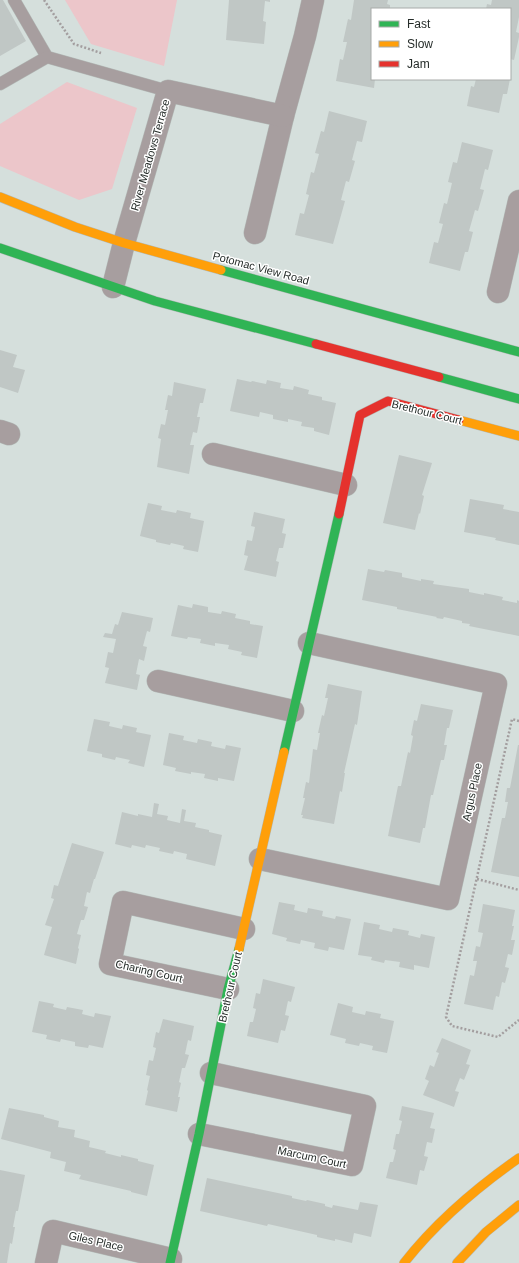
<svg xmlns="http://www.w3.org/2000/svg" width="519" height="1263" font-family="Arial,sans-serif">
  <rect width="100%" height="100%" fill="#d5dfdc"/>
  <g fill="#ecc6ca">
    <path d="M65 0H177L164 66 91 44Z"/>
    <path d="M67 82 137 108 112 189 79 200 0 166V124Z"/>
  </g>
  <g fill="#c0c7c5">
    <path d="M0 0H3L26 41 0 56Z"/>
    <path d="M229 0H270V2L265 1 263 21 266 22 264 44 226 40Z"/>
    <path d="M354 0H388L387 4 390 5V9H372V79H375L374 88 336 81 340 59 343 60 347 42H343L348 19 351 20Z"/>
    <path d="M492 0H519V17L516 32 519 33V37L514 60 510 59V9H486L487 4 491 5Z"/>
    <path d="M476 79H510L507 94H503L499 113 467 106 471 86 474 87Z"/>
    <path d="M329 111 367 121 362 142 357 141 352 160 355 161 349 182 346 181 341 200 345 201 333 244 295 235 300 213 304 214 309 195 306 194 311 172 314 173 319 154 315 153 321 131 324 132Z"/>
    <path d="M462 142 493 150 488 170 485 169 480 189 484 190 478 211 475 210 469 231 473 232 468 252H465L460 271 429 263 434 242 438 243 443 224 439 223 444 203 447 204 452 183 448 182 453 162 457 163Z"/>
    <path d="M0 350 17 355 13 367 25 370 18 393 0 387Z"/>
    <path d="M237 379 251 382 252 381 266 384 267 380 281 383 280 388 293 390 294 386 309 390 308 394 322 397V400L336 403 329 435 314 431V428L301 426 302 422 288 419V422L273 419V415L260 412 259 417 230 411Z"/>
    <path d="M174 382 206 389 203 403H200L197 417H200L197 433 193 432 190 445H194L189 474 157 467 161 439 158 438 161 424 165 425 168 410H165L168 395 172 396Z"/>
    <path d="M399 455 432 463 422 495 424 496 420 514 419 513 415 530 383 523Z"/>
    <path d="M470 499 504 505 503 509 519 512V545L495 540 496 538 464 532Z"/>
    <path d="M148 503 162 506 161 510 176 513 177 510 191 513 190 518 204 521 198 552 183 549 184 546 171 543 170 545 156 542V540L140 536Z"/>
    <path d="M254 512 285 519 282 533 286 534 283 548H279L276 561 279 562 276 577 244 570 248 556 244 555 247 540 252 541 255 527 251 526Z"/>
    <path d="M368 569 384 572 385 570 402 573V577L421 581V579L434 581 433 584 469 589V592L484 595V593L503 597 502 600 517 603V600L519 601V636L469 626 470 624 462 623V621L444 617 443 619 436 618 437 617 397 609V607L362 600Z"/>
    <path d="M193 604 208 607V612L221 614 222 611 236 614 235 618 250 621V624L263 626 257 658 241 655 242 652 228 649 229 645 215 643V646L200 643 201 639 188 637 187 639 171 636 178 605 192 608Z"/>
    <path d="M122 612 153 618 150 632 147 631 143 646 147 647 144 661 139 659 136 674 140 675 137 690 105 683 109 668 105 667 108 652 113 653 116 639 103 637 105 633 112 634 115 624 118 625Z"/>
    <path d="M328 684 362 691 357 725 355 724 344 773H345L342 792 340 791 334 824 302 818 303 815H301L305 798H303L306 782 309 783 313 749 317 750 320 733H318L322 715 324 716 328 698H325Z"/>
    <path d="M421 704 453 710 449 728H447L444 745H447L444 760H441L433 795H431L425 828H423L420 843 388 836 398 786H401L408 752 410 753 413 736 411 735 414 720 417 721Z"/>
    <path d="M94 719 110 722 109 726 122 729 123 725 137 728 136 732 151 735 144 767 128 763 130 760 116 757 115 760 102 757V754L87 751Z"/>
    <path d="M169 733 184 736 183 740 197 743 198 739 212 742 211 746 225 749 226 745 241 748 234 781 218 778V781L204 778 205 774 191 772V774L175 771 176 768 163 765Z"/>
    <path d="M518 745H519V877L491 872 502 818H505L508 802H505L507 788H510Z"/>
    <path d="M154 803 159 804 157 814 168 816 167 820 180 823 182 809 186 810 184 821 196 823 195 827 209 830V832L222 835 215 866 186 859 187 854 174 851 173 854 159 851 160 848 146 845 145 848 132 845 131 848 115 844 122 812 138 816V814L152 817Z"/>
    <path d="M72 843 104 852 95 879H94L90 893 87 892 84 906 88 907 84 920H81L77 934 81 935 78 948 79 949 76 964 44 955 52 927 45 925 54 899 51 898 54 885 58 886Z"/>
    <path d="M279 902 295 905 294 910 307 913 308 908 323 911 322 916 335 919 336 916 351 919 344 950 329 947 328 951 314 948 315 943 301 940 300 944 286 941 287 938 272 934Z"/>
    <path d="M483 904 515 910 512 926H514L511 940H515L512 955 508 954 505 967 509 968 505 983 502 982 499 997 496 996 493 1010 464 1004 470 975 474 976 477 961H473L476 946 480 947 483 933 478 932Z"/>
    <path d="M364 922 380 925 379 929 392 932 393 928 409 931 408 935 420 938 421 934 435 937 429 968 414 965V970L399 967 400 962 385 960 384 963 371 960 372 957 358 955Z"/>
    <path d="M263 979 295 987 291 1002 288 1001 285 1015 289 1016 285 1031 281 1030 278 1043 247 1036 250 1022H253L256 1009 253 1008 256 993 260 994Z"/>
    <path d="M39 1001 54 1004 53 1007 66 1010 67 1007 83 1010 82 1014 94 1017 95 1013 111 1016 103 1048 89 1045 88 1048 75 1046V1042L61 1039 60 1042 46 1039 47 1035 32 1032Z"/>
    <path d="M338 1003 353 1007 352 1012 365 1015 366 1011 381 1014 380 1018 394 1021 387 1053 372 1050 373 1046 360 1043 359 1046 345 1043 346 1039 330 1035Z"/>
    <path d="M163 1019 194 1026 191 1041 188 1040 185 1054 189 1055 185 1068H182L179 1082 181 1083 178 1097H180L177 1112 145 1105 148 1091 147 1090 150 1076 146 1075 149 1060 153 1061 156 1048 153 1047 156 1032 159 1033Z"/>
    <path d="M442 1038 471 1050 466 1064 470 1065 464 1080 460 1078 455 1091 459 1092 454 1107 423 1095 429 1081 425 1079 430 1065 434 1067 439 1053 436 1052Z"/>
    <path d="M402 1106 434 1113 430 1128 435 1129 432 1143 427 1142 424 1156 428 1157 424 1171 420 1170 417 1185 386 1178 390 1162H393L396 1150 393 1149 396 1134H399L402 1121 399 1120Z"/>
    <path d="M9 1108 44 1115V1117L59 1121 58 1127 75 1130 74 1137 90 1141 89 1147 106 1151 105 1153 121 1157V1155L138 1159V1161L154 1165 147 1196 131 1192V1191L79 1179 81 1175 64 1171 66 1162 50 1158 51 1152 1 1139Z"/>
    <path d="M0 1170 25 1175 18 1211H16L13 1227H15L12 1244 10 1243 7 1263H0Z"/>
    <path d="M207 1178 292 1196V1198L306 1201 307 1200 325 1204V1206L332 1208 333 1205 358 1210 360 1202 378 1205 371 1237 354 1233 352 1243 335 1239V1241L317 1237V1235L268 1224 267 1226 200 1211Z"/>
  </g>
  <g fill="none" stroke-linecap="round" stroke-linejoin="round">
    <defs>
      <g id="lane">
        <path d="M14 0 47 57 168 91"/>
        <path d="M0 84 47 57"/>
      </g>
      <g id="street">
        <path d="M255 233 283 116 305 36 313 0"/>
        <path d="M113 287 124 243 168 91 283 116"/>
        <path d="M498 292 519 201"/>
        <path d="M0 431 9 434"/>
        <path d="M213 454 346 485"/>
        <path d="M158 681 293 711"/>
        <path d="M260 859 448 899 496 684 309 643"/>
        <path d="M228 989 110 964 123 902 244 929"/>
        <path d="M199 1134 352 1165 365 1106 211 1073"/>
        <path d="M46 1263 53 1231 171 1259"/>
      </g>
      <g id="fast">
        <path d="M0 248 155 301 316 344"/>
        <path d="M221 270 519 352"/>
        <path d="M439 377 519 399"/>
        <path d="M284 752 339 514"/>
        <path d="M170 1263 199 1134 228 989 239 949"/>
      </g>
      <g id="slow">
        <path d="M0 197 75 227 124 243 221 270"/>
        <path d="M459 420 519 436"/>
        <path d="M239 949 284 752"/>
        <path d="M404 1263C437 1221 476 1188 519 1158"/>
        <path d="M457 1263 486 1232 519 1205"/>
      </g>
      <g id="jam">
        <path d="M316 344 439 377"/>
        <path d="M339 514 360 415 388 401 459 420"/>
      </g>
    </defs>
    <use href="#lane" stroke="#b3bab7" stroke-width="13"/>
    <use href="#street" stroke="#b3bab7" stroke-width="23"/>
    <use href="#fast" stroke="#b3bab7" stroke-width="10"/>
    <use href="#slow" stroke="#b3bab7" stroke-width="10"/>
    <use href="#jam" stroke="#b3bab7" stroke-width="10"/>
    <g stroke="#a39e9f" stroke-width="2.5" stroke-dasharray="2 2" stroke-linecap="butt">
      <path d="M44 0 74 44 101 53"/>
      <path d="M519 721 512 719 446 1017 452 1026 498 1037 519 1020"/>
      <path d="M477 879 519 890"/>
    </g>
    <use href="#lane" stroke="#a79e9f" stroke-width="12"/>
    <use href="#street" stroke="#a79e9f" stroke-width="22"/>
    <use href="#fast" stroke="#30b455" stroke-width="9"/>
    <use href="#slow" stroke="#ff9f0a" stroke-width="9"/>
    <use href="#jam" stroke="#e5322d" stroke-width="9"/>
  </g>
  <g text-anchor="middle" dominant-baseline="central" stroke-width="3" stroke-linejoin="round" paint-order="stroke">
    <g font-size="11" fill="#252c29" stroke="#fff">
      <text transform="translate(150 155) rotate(-74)">River Meadows Terrace</text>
      <text transform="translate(261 268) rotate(15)">Potomac View Road</text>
      <text transform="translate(427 412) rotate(14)">Brethour Court</text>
      <text transform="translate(472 792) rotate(-78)">Argus Place</text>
      <text transform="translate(149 971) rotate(13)">Charing Court</text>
      <text transform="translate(230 987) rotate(-77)">Brethour Court</text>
      <text transform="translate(312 1157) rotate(12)">Marcum Court</text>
      <text transform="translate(96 1241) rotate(13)">Giles Place</text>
    </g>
  </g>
  <rect x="371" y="8" width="140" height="72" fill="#ffffff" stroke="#a8aba9"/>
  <rect x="379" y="21" width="20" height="6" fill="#30b455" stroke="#a8aba9"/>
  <text x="407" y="28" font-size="12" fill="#252c29">Fast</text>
  <rect x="379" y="41" width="20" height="6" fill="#ff9f0a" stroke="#a8aba9"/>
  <text x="407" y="48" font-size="12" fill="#252c29">Slow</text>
  <rect x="379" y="61" width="20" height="6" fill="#e5322d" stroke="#a8aba9"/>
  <text x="407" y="68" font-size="12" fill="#252c29">Jam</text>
</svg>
